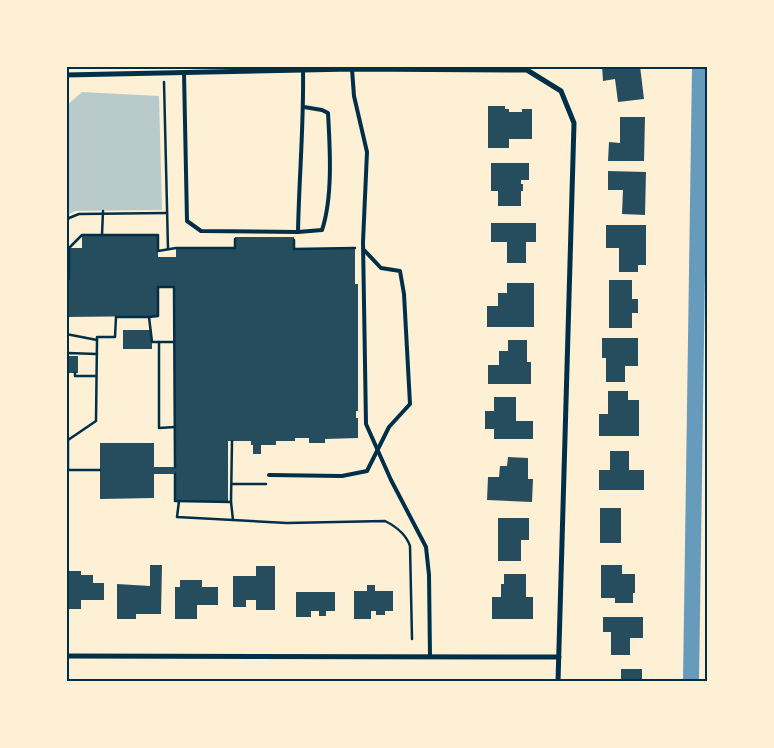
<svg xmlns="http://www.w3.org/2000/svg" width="774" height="748" font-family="'Public Sans',sans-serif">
  <rect width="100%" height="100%" fill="#fdf0d5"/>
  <path fill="#b9caca" d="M82 92 159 96 162 210 75 211 66 216V106Z"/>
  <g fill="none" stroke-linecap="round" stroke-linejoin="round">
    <path stroke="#669bbc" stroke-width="16" d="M691 682 700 66"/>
  </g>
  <g fill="#264d5e">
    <path d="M602 66H640L644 99 618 102 615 79 603 81Z"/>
    <path d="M488 106H505V109H509V112H522V109H532V139H509V148H488Z"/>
    <path d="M620 117H645L644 161H608L609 142 620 143Z"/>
    <path d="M491 163H529V180H521V184H523V191H521V206H498V191H491Z"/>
    <path d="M608 171 646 172 645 215 622 214 623 190H608Z"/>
    <path d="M491 223H536V242H526V263H507V242H491Z"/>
    <path d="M606 225H646V265H638V272H619V248H606Z"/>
    <path d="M82 235H158V257H176V248H235V237H294V249L355 248V284H358V411H356V418H358V438L325 439V443H309V438H295V441H276V445H261V454H253V445H251V441H228V501H175V474H154V498L100 499V443H154V467H175L174 287H158V316L66 317V279H69V248H82Z"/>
    <path d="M609 280H632V299H638V313H632V328H609Z"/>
    <path d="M507 283H534V327H487V306H498V293H507Z"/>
    <rect x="123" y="330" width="29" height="19"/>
    <path d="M602 338H638V366H625V382H606V358H602Z"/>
    <path d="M508 340H527V362H531V384H488V365H499V351H508Z"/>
    <rect x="66" y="356" width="12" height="17"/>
    <path d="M608 391H628V400H639V436H599V414H608Z"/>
    <path d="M494 397H516V421H533V439H494V429H485V411H494Z"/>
    <path d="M610 451H629V470H644V490H599V470H610Z"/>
    <path d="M508 457 528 458V479H533L532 502 487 500 488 477H499L500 466H507Z"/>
    <rect x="600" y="508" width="21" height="35"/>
    <path d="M498 518H529V540H521V561H498Z"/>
    <path d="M150 565H162L161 614H136V619H117V584L150 586Z"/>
    <path d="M601 565H622V574H635V593H633V603H615V598H601Z"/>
    <path d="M256 566H275V610H256V600H246V607H233V576H256Z"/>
    <path d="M66 571H81V575H93V583H104V600H81V609H66Z"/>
    <path d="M504 574H526V597H533V619H492V597H501V584H504Z"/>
    <path d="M180 580H202V587H218V605H197V619H175V587H180Z"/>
    <path d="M367 585H375V591H393V611H385V615H376V611H371V619H354V591H367Z"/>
    <path d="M296 592H335V611H326V616H319V611H311V617H296Z"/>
    <path d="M603 617H643V638H630V655H611V632H603Z"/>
    <path d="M621 669H642V680H646V682H621Z"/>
  </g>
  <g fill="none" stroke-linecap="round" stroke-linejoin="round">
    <g stroke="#003049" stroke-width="2.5">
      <path d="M164 82 168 249"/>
      <path d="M66 222 69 218 79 214 167 213"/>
      <path d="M102 235 103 211"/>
      <path d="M294 240V249L355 248"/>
      <path d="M66 279H69V248L82 235H158V251L176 248H235V239"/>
      <path d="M66 334 97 340V337H115L116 317H149"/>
      <path d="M159 342V428L175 427"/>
      <path d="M174 342H152L149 317 158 316V287H174L175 467"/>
      <path d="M67 356V353L97 354"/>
      <path d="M75 373V376H96"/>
      <path d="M232 441 231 502 233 520"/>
      <path d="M66 470H100"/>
      <path d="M68 470V440L96 421 97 340"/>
      <path d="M175 474V501L231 502"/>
      <path d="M232 484H266"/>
      <path d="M179 501 177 517 287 523 385 521C397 527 406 534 410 546L412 639"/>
    </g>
    <g stroke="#003049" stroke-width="4">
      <path d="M352 69 354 96 367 152 363 242 366 424 391 480 426 547 429 575 430 657"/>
      <path d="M303 70C304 124 299 178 298 232L322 230C333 197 330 148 328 113L322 110 304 107"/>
      <path d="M184 73 187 221 201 231 298 232"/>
      <path d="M269 475 342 476 367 471 389 427 410 404 404 294 400 271 381 268 364 250"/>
    </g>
    <g stroke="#003049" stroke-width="5">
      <path d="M66 75 352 69 527 70 561 91 574 123 558 682"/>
      <path d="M66 656 559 657"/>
    </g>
  </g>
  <rect width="774" height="748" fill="none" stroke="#fdf0d5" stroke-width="135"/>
  <rect x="68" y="68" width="638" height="612" fill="none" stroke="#003049" stroke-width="2"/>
</svg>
